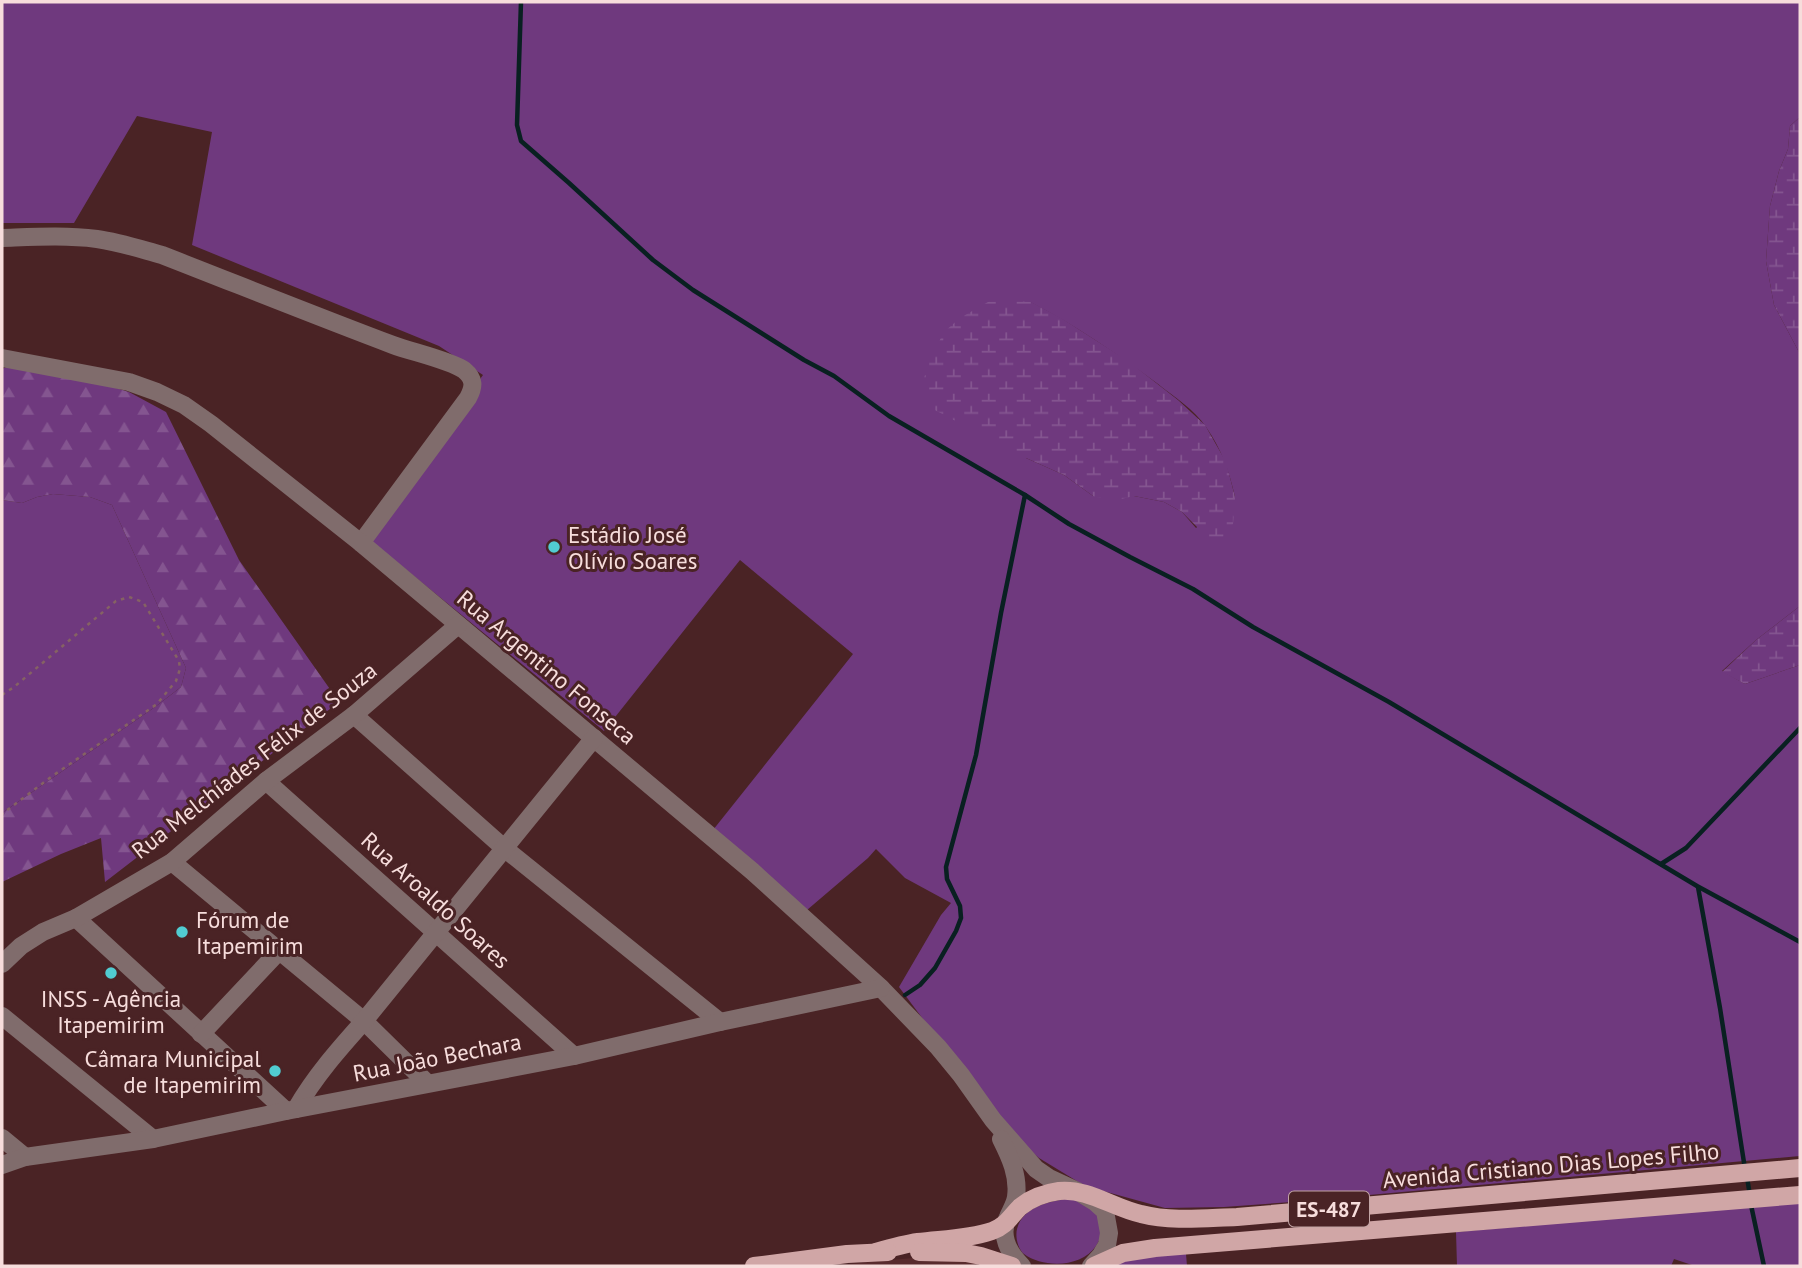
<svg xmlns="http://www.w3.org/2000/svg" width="1802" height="1268" font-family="'PT Sans',sans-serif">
  <defs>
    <pattern id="forest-firs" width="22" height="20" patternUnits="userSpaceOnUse" patternTransform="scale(1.75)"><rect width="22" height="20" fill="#6f397e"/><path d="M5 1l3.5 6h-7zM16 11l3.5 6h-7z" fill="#845590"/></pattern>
    <pattern id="wetland-marsh" width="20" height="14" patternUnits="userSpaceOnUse" patternTransform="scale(1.75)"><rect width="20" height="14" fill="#6f397e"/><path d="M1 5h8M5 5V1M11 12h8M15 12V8" fill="none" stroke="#845590"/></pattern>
  </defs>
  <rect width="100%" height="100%" fill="#4a2325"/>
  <path fill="#582b2d" d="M934 1256 979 1263 985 1266H827Z"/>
  <g fill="#6f397e" fill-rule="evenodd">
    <path d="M2 2H1800V117L1790 126 1788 149 1779 171 1770 206 1766 261 1774 305 1800 354V606L1756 640 1722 671 1745 684 1800 665V1156L1292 1202 1224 1207 1165 1208 1085 1186 1039 1158 1006 1130 899 987 941 915 951 903 905 878 876 849 868 858 807 910 713 830 853 654 740 560 604 731 366 537 483 375 439 346 192 245 212 132 137 116 74 223H2ZM1030 302C1076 325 1117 354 1158 384 1174 397 1195 410 1206 427 1222 450 1229 471 1235 497L1196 528 1182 512 1164 502 1134 496H1093L1064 475 1026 458Z"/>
    <path d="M53 494 90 497 112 505 186 668 181 687 155 707 2 813V500L22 503 37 497Z"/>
    <path d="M1070 1198C1086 1203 1096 1211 1104 1226 1102 1233 1100 1240 1096 1246 1081 1268 1043 1268 1024 1254 1018 1249 1015 1237 1017 1229 1023 1206 1049 1202 1070 1198Z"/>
    <path d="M1800 1201V1266H1695L1674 1259 1671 1266H1457L1456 1232Z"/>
    <path d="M1186 1254 1187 1266H1105C1130 1256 1159 1255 1186 1254Z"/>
  </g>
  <path fill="url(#forest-firs)" d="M9 366 81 377 129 392 166 412 239 560 339 702 105 882 101 838 61 854 2 882V813L155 707 181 687 186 668 112 505 90 497 53 494 37 497 22 503 2 500V369Z"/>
  <g fill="url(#wetland-marsh)">
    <path d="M1800 117V354L1774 305 1766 261 1770 206 1779 171 1788 149 1790 126Z"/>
    <path d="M1008 301 1031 302 1061 318 1128 361 1178 400 1205 425 1226 462 1235 497 1233 524 1224 537 1208 538 1182 512 1164 502 1134 496 1112 501 1093 496 1064 475 1026 458 929 407 923 382 929 361 944 332 960 318 988 302Z"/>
    <path d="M1800 606V665L1745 684 1722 672 1756 640Z"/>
  </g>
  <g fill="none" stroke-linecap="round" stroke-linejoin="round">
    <g stroke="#092021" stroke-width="4.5">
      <path d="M521 2 517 125 521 141 569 183 653 260 693 290 804 360 834 376 889 416 1025 495 1069 524 1130 557 1193 589 1253 627 1389 702 1697 886 1800 942"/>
      <path d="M1661 864 1686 848 1800 728"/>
      <path d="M1698 887 1720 1008 1745 1169"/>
      <path d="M905 995 920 985 935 968 956 931 961 918 960 906 947 879 946 867 976 755 1001 613 1025 495"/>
      <path d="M1747 1177 1750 1196"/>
      <path d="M1751 1205 1764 1266"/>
    </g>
    <path stroke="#856263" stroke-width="2.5" stroke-dasharray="3.5 5" stroke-linecap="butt" d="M2 695 14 687 116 601 129 597 143 602 179 661 180 669 176 681 157 704 51 777 2 814"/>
    <g stroke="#806c6c" stroke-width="18">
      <path d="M2 238C33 237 65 235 97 239 119 242 140 249 162 255 239 285 316 316 393 345 412 352 449 360 464 370 475 379 474 387 468 398L361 543"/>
      <path d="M2 358 129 382 157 392 184 405 211 424 361 543 752 871 881 988 938 1047 961 1075 993 1120 1036 1169 1049 1178 1077 1191 1095 1202 1105 1211 1109 1233 1107 1245 1101 1255 1091 1266"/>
      <path d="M354 715 504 848 720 1022"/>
      <path d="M266 781 574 1056"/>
      <path d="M172 862 364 1021 427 1083"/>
      <path d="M76 918 286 1111"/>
      <path d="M2 964 21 946 43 932 76 918 172 862 266 781 354 715 458 625"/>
      <path d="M2 1016 153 1139"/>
      <path d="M201 1034 280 950"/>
      <path d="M296 1109C315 1076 339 1049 364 1021L594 738"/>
      <path d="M2 1138 25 1157"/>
      <path d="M1001 1139C1010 1157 1019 1176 1016 1197 1015 1204 1011 1210 1008 1217 999 1235 1009 1253 1022 1266"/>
      <path d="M2 1165 25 1157 153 1139 286 1111 574 1056 720 1022 881 988"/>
    </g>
    <g stroke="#d0a6a6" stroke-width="18">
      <path d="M876 1252C890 1248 904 1244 918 1242 942 1239 968 1239 992 1231 1006 1226 1010 1217 1020 1207 1031 1198 1045 1193 1059 1191 1088 1188 1113 1208 1141 1214 1172 1222 1205 1218 1237 1217L1800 1168"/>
      <path d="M919 1252 966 1253 981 1256 1012 1266"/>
      <path d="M754 1266 847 1254 888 1252"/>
      <path d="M1094 1266 1123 1253 1155 1248 1800 1195"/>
    </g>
  </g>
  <g fill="#51ccd1" stroke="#4a2325" stroke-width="2.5">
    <circle cx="554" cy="547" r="7"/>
    <circle cx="182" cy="932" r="7"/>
    <circle cx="111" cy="973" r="7"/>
    <circle cx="275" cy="1071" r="7"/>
  </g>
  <g text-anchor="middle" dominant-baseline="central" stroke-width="6" stroke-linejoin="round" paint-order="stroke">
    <rect fill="#4a2325" stroke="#c3a5a5" stroke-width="2" x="1289" y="1191.5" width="80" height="35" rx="5"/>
    <g font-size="21" font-weight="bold" fill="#f7dddc">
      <text x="1329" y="1209">ES-487</text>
    </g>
    <g font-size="23" fill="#f7dddc" stroke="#4a2325" text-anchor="start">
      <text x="568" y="534">Estádio José<tspan x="568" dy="26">Olívio Soares</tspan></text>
      <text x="196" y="919">Fórum de<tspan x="196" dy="26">Itapemirim</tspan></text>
      <text x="111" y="998" text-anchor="middle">INSS - Agência<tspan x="111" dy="26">Itapemirim</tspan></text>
      <text x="261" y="1058" text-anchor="end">Câmara Municipal<tspan x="261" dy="26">de Itapemirim</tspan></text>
    </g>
    <g font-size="23" fill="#f7dddc" stroke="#4a2325">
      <text transform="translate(547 667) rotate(40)">Rua Argentino Fonseca</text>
      <text transform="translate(254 760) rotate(-38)">Rua Melchíades Félix de Souza</text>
      <text transform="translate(436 900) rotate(42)">Rua Aroaldo Soares</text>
      <text transform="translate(437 1057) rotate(-11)">Rua João Bechara</text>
      <text transform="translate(1551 1165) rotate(-5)">Avenida Cristiano Dias Lopes Filho</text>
    </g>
  </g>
  <rect width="1802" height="1268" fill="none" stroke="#f7dddc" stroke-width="7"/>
</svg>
